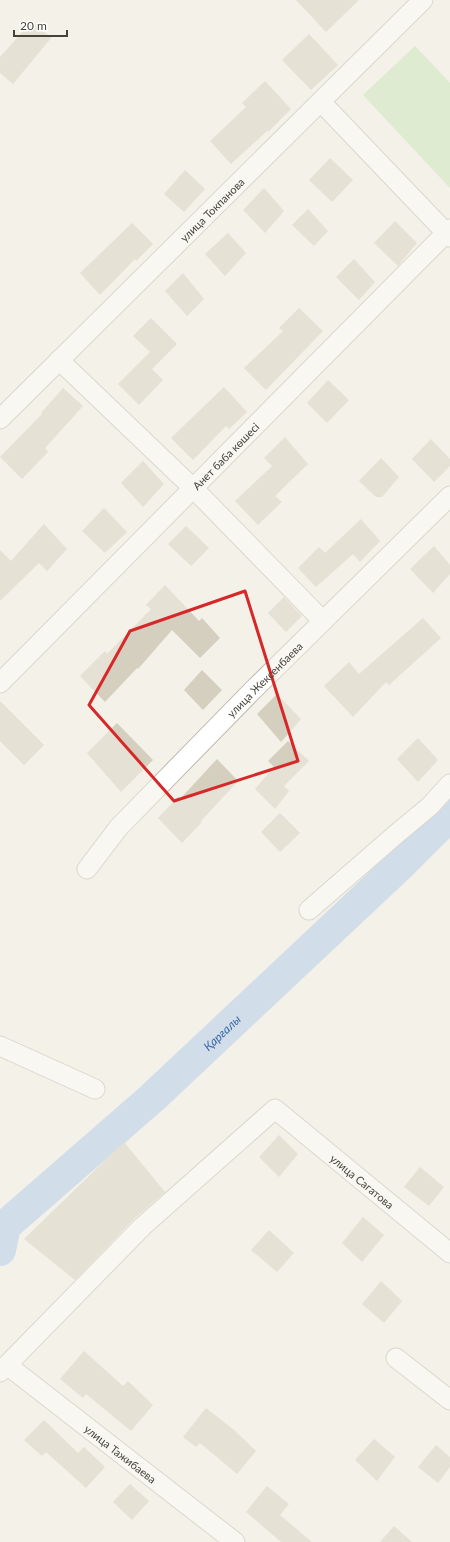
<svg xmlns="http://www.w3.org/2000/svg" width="450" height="1542" font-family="Lato,sans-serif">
  <rect width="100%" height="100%" fill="#f3f1e8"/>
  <path fill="#c7e5b4" d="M415 46 450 83V188L363 95Z"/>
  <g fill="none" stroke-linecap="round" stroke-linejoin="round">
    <path stroke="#a9c6ec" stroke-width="32" id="s1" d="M0 1250 5 1226 152 1098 401 864 450 815"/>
  </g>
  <g fill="#d4cfbf">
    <path d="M296 0H359L326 32Z"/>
    <path d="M32 21 51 38 13 84 0 73V57Z"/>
    <path d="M309 34 338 65 311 90 282 60Z"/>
    <path d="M265 81 291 109 268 132 267 131 231 164 210 141 246 107 242 103Z"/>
    <path d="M330 158 353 180 332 202 309 180Z"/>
    <path d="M185 170 205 189 184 212 164 194Z"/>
    <path d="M264 188 284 211 265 233 243 210Z"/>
    <path d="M308 209 328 231 314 246 292 225Z"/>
    <path d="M395 221 417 243 398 266 374 243Z"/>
    <path d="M132 223 153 244 136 261 135 259 100 295 80 273Z"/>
    <path d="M228 233 246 253 225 276 205 254Z"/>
    <path d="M354 259 375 282 359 300 336 277Z"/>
    <path d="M183 273 204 299 187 316 165 291Z"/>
    <path d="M299 308 323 331 266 390 244 368 283 331 279 328Z"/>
    <path d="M151 318 177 344 152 369 163 380 139 405 118 384 150 352 133 336Z"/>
    <path d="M328 380 349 400 327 423 307 403Z"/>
    <path d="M224 387 247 412 229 429 226 426 193 460 171 438Z"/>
    <path d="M63 388 83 406 45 448 48 452 22 479 0 457 42 414 41 413Z"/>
    <path d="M285 437 308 464 275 496 282 502 258 525 235 501 272 466 264 458Z"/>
    <path d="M431 439 450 459V466L434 482 412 459Z"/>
    <path d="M381 458 399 477 382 497H376L359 481Z"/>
    <path d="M143 461 164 484 143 507 121 483Z"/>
    <path d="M104 508 127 532 105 553 82 531Z"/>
    <path d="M361 519 380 541 360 562 353 554 316 587 298 568 319 547 325 553Z"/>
    <path d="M44 524 67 549 47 571 39 563 0 601V550L11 561Z"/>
    <path d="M186 526 209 548 191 566 168 544Z"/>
    <path d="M434 546 450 565V574L433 593 410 569Z"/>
    <path d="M165 585 199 621 202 618 220 638 200 658 172 630 138 669 137 668 105 702 80 676 105 651 107 654 151 609 146 605Z"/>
    <path d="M284 597 302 616 286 632 268 613Z"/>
    <path d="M423 618 441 638 389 685 386 682 353 717 324 686 349 662 359 674Z"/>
    <path d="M202 670 222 690 203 710 184 690Z"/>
    <path d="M277 694 301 719 281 742 257 714Z"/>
    <path d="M0 701 44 745 24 765 0 741Z"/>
    <path d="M117 723 153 760 121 792 87 753Z"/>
    <path d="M418 738 438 760 418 782 397 759Z"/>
    <path d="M288 741 309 761 284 786 289 791 275 809 255 789 274 767 268 761Z"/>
    <path d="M217 759 238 781 201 821 202 822 182 843 158 818 178 797 180 799Z"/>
    <path d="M280 813 300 833 280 852 261 832Z"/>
    <path d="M279 1135 298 1154 279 1177 259 1157Z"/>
    <path d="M124 1142 165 1192 135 1218 75 1280 24 1239Z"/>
    <path d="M420 1167 444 1187 429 1206 404 1187Z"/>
    <path d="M363 1217 384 1235 362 1262 342 1243Z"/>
    <path d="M269 1230 294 1253 277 1272 251 1250Z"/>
    <path d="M381 1281 402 1301 384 1323 362 1304Z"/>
    <path d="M84 1351 123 1386 128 1381 153 1405 131 1431 86 1394 83 1398 60 1379Z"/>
    <path d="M206 1408 234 1430 256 1451 237 1474 200 1443 196 1447 183 1437Z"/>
    <path d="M44 1420 78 1453 84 1447 105 1467 86 1488 46 1452 42 1456 24 1440Z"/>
    <path d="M374 1439 395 1457 377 1481 355 1460Z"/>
    <path d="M436 1445 450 1457V1467L438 1483 418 1467Z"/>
    <path d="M130 1484 149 1501 132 1520 113 1502Z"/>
    <path d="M267 1486 289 1504 280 1515 312 1542H281L246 1512Z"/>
    <path d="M394 1526 412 1542H380Z"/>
  </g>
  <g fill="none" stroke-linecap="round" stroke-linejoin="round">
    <defs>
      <g id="street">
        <path d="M321 102 450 237"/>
        <path d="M59 360 193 488 323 621"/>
        <path id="s2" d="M0 419 423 0"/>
        <path id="s3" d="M0 683 450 229"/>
        <path id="s4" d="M87 869 119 827 253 690 450 496"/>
        <path d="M309 910 394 836 430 806 450 784"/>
        <path d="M0 1046 95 1089"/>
        <path d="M396 1358 450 1400"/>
        <path id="s5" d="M7 1365 235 1542"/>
        <path id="s6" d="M0 1372 143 1226 275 1109 450 1253"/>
      </g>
    </defs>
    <use href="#street" stroke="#bebaac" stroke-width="21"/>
    <use href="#street" stroke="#fff" stroke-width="19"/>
  </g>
  <path d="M0 0H450V1542H0ZM245 591 298 761 174 801 89 705 130 631Z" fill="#f3f1e8" fill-opacity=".55" fill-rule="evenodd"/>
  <path fill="none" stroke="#d62828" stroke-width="3" stroke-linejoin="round" d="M245 591 298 761 174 801 89 705 130 631Z"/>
  <g text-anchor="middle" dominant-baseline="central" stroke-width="3" stroke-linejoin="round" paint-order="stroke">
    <g font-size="11" fill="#464337" stroke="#fff">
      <text stroke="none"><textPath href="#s2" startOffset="298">улица Токпанова</textPath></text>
      <text stroke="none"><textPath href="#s3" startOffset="320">Анет баба көшесі</textPath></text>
      <text stroke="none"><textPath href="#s4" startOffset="260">улица Жексенбаева</textPath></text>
      <text stroke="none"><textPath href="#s6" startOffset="494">улица Сагатова</textPath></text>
      <text stroke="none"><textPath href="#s5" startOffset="144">улица Тажибаева</textPath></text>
    </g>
    <g font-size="12" font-style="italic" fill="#3769ab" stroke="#fff">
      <text stroke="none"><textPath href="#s1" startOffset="315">Қарғалы</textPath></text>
    </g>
  </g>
  <path d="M14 30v6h53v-6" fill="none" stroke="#464337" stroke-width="2"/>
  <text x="20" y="30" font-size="12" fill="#464337" stroke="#ffffff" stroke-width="3" paint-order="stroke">20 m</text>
</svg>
